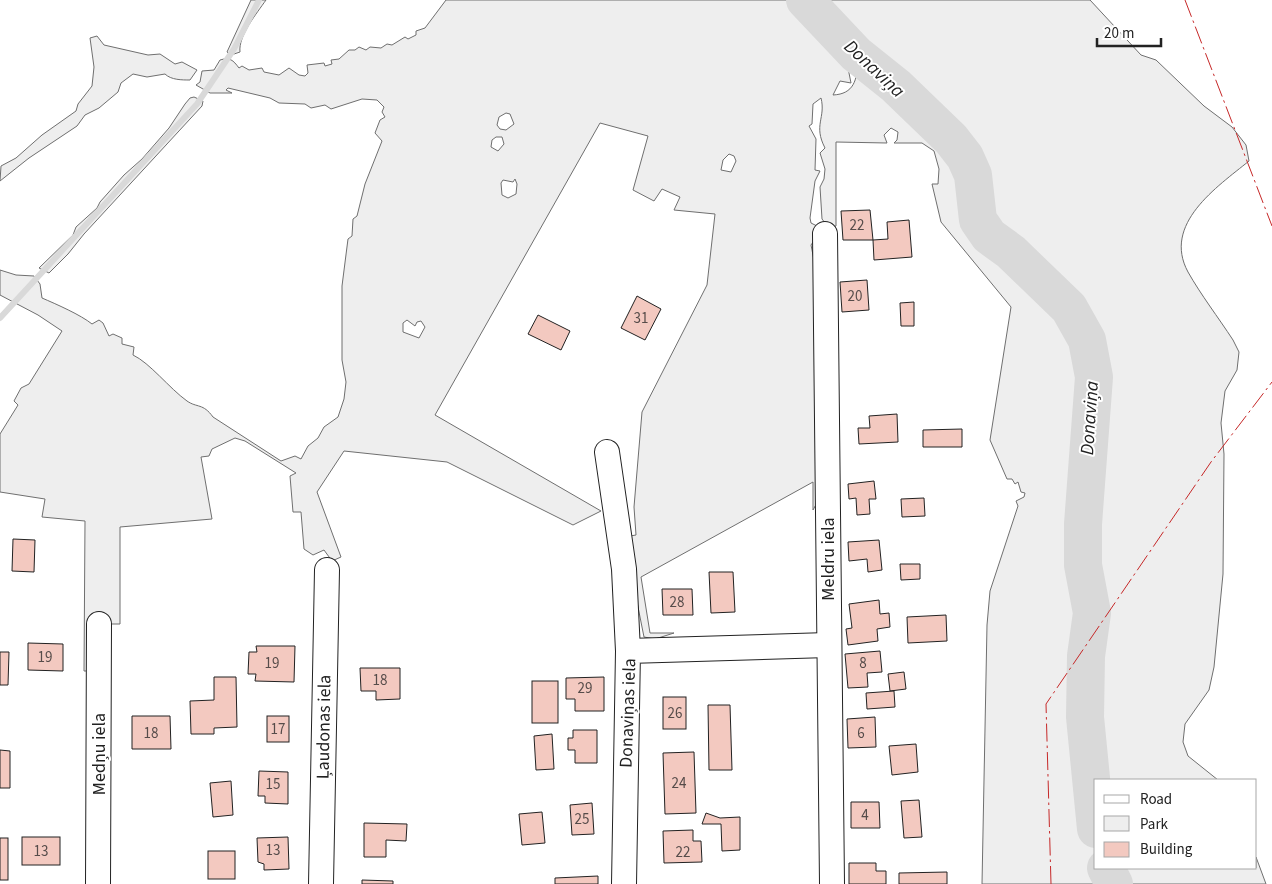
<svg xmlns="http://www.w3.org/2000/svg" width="1272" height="884" font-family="'Source Sans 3',sans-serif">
  <rect width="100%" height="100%" fill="#fff"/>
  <g fill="#eee" stroke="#6f6f6f" fill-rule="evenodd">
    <path d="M251 0H266C257 13 238 36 240 52L231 55 227 52Z"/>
    <path d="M446 0H1090L1141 55 1156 60 1204 106 1232 127 1246 145 1249 161C1217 187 1162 224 1188 272 1201 295 1218 317 1233 340L1239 352 1237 370 1225 391 1221 423 1224 454 1223 574 1214 667 1209 690 1185 724 1183 742 1188 756 1218 780H1096V868H1256V857L1266 884H1111L1107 875 1099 878 1098 884H982L987 625 990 591 1018 506 1016 501 1024 497 1025 493 1021 492 1018 482 1015 484 1012 479H1007L990 440 1011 307 941 222 932 184H938L939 169 934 151 922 143H894L897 140 898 132 891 128 884 135 887 143 836 142V226L829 228 822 219 820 187 824 179 825 169 820 153 825 148C813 125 826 118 821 98L813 104 812 124 809 126 816 139 815 170 820 171 815 181 810 218 811 223 817 226 818 235 811 245 814 260 819 499 813 510V482L641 577 650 633H674L655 639 644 637 624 537 636 535 634 507 642 412 707 285 715 214 674 210 680 197 662 189 654 201 633 190 648 136 600 123 435 415 601 511 573 525 447 462 344 451 317 492 341 557 332 561 324 550 313 555 304 549 301 512H293L290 476 296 473 245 441 235 438 212 449 209 456 201 457 212 519 120 527V624H93L87 671H84L85 521 42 517 45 499 0 492V434L18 405 14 401 21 388 29 384 62 331 38 315 0 295V270L16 275 34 276 40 284 42 298C56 304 81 315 92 324L99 320 103 323 109 336 113 334 122 338V344L134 347 133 355C150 363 169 388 187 401 197 408 203 403 213 417L281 461 295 456 301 459 308 446 318 438 324 427 338 417 344 399 346 382 342 360V286L348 239 352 236 353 219 357 216 365 184 382 141 375 133 380 120 385 117 382 112 384 107 377 100 362 99 331 109 325 105 311 108 305 104 279 103 270 98 228 88 226 90 232 93H210L196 85 200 82 202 71 214 70 220 60C230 57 233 60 239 68L242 66 249 70 262 68 264 72 279 75 289 68 299 75 305 76 308 73 307 65 324 63 325 66 332 64 331 60 339 59 349 50H355L359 47 366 50 370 47 381 48 387 44 392 45 405 37 408 39 416 35V31L425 28ZM867 59 894 84V85L868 71 859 61ZM858 61C857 80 854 94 833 95L840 81 851 83 847 63ZM506 113 510 114 514 124 506 130 500 129 497 125 499 117ZM496 137H502L504 144 498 151 491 147 492 140ZM729 154 734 156 736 161 731 172 721 170 723 160ZM515 179 517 184 516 194 508 198 502 195 501 183 503 180 513 182ZM407 320 415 326 417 322 421 321 425 327 419 338 403 332V323Z"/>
    <path d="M97 36 104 45 148 55 160 54 175 64 182 62 197 70 190 80C182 80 171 80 165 74L147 77 133 74 121 83 118 92 99 108 85 115 77 126 29 158 0 181 1 166 16 158 42 135 76 111 78 104 92 86 94 67 90 38Z"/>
    <path d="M194 97 203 101 202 106 84 234 68 254 49 273 39 268 73 235 76 227 97 208 100 202 124 175 142 159 169 128 185 104 190 98Z"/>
  </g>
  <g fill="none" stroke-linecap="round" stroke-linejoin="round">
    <path stroke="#d9d9d9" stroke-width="6" d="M0 318 197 104 234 49 259 0"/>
    <g stroke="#d9d9d9" stroke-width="38">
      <path d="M805 0 856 54 896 86 951 139 965 157 973 175 978 220 989 236 1011 252 1069 308 1087 340 1094 377 1083 524V565L1092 613 1086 656 1085 717 1096 829"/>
      <path d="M1106 868 1114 884"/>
    </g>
  </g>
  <g fill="#f3c9c0" stroke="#222">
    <path d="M870 210 873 240H843L841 211Z"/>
    <path d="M909 220 912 257 874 260 873 240 888 239 887 222Z"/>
    <path d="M867 280 869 310 842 312 840 282Z"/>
    <path d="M637 296 661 309 645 340 621 328Z"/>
    <path d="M914 302V326H901L900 303Z"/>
    <path d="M538 315 570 331 561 350 528 334Z"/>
    <path d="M897 414 898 442 859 444 858 428H870L869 416Z"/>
    <path d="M962 429V447H923V430Z"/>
    <path d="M874 481 876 499H869L870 514 857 515 856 498 849 499 848 484Z"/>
    <path d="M924 498 925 516 902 517 901 499Z"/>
    <path d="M13 539 35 540 34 572 12 571Z"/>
    <path d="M879 540 882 570 868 572 867 559 849 561 848 542Z"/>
    <path d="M900 564H920V579L901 580Z"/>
    <path d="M709 572H733L735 612 711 613Z"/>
    <path d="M662 589H692L693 615H663Z"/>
    <path d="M879 600 880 614 889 613 890 627 877 629 878 641 848 645 846 629 852 628 849 604Z"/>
    <path d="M946 615 947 641 908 643 907 617Z"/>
    <path d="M28 643 63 644V671L28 670Z"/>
    <path d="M256 646H295L294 682 255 681 256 674H248L249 652H257Z"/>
    <path d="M880 651 882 672 867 673 868 687 848 688 845 654Z"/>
    <path d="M0 652H9L8 685H0Z"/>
    <path d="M360 668H400V699L376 700V691H361Z"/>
    <path d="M904 672 906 689 890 691 888 674Z"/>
    <path d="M214 677H236L237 727 214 728V734H191L190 701 214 700Z"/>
    <path d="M604 677V711H575V699H566V678Z"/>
    <rect x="532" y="681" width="26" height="42"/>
    <path d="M894 691 895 707 867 709 866 693Z"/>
    <rect x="663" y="697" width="23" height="32"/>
    <path d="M708 705H730L732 770H709Z"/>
    <path d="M132 716H170L171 749H132Z"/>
    <rect x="267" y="716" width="22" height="26"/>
    <path d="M875 717 876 747 848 748 847 719Z"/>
    <path d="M573 730H597V763H575V750H568V738H573Z"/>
    <path d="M552 734 554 769 536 770 534 736Z"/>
    <path d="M916 744 918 772 892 775 889 746Z"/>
    <path d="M0 750 10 751V788H0Z"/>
    <path d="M694 752 696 813 665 814 663 753Z"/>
    <path d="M259 771 288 772V804L265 803V796H258Z"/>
    <path d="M231 781 233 815 213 817 210 783Z"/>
    <path d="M919 800 922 837 904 838 901 801Z"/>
    <path d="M851 802H879L880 828H851Z"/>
    <path d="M592 803 594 834 572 835 570 805Z"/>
    <path d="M542 812 545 843 522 845 519 814Z"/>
    <path d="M706 813 720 818 740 817V850L722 851 721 824H702Z"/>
    <path d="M364 823 407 824 406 841 386 840V857H364Z"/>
    <path d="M693 830V841H701L702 862 664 863 663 831Z"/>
    <rect x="22" y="837" width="38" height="28"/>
    <path d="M288 837 289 869 264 870V864L258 862 257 838Z"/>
    <rect x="0" y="838" width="8" height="42"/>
    <rect x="208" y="851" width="27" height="28"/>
    <path d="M849 863H876V871H886V884H849Z"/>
    <path d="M947 872V884H899V873Z"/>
    <path d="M598 876V884H555V878Z"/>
    <path d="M362 880 393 881V884H362Z"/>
  </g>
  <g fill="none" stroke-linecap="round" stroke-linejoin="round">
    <defs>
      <g id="minor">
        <path d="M825 234 832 884"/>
        <path d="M607 452 624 569 628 651"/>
        <path d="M98 884 99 624"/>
        <path d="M321 884 327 570"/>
        <path d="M624 884 628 651 828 645"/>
      </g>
    </defs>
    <use href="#minor" stroke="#222" stroke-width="26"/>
    <use href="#minor" stroke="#fff" stroke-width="24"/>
    <g stroke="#c62828" stroke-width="1" stroke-dasharray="18 4 2.5 4" stroke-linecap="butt">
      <path d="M1185 0 1272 226"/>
      <path d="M1051 884 1046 704 1211 462 1272 382"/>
    </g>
  </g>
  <g text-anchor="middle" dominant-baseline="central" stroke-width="4" stroke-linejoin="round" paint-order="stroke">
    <g font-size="15" fill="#564c4a">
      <text x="857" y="225">22</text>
      <text x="855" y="296">20</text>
      <text x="641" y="318">31</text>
      <text x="677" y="602">28</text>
      <text x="45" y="657">19</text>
      <text x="272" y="663">19</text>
      <text x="863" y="663">8</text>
      <text x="380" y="680">18</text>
      <text x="585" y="688">29</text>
      <text x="675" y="713">26</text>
      <text x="278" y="729">17</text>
      <text x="151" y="733">18</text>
      <text x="861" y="733">6</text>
      <text x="679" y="783">24</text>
      <text x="273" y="784">15</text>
      <text x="865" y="815">4</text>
      <text x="582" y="819">25</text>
      <text x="273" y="850">13</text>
      <text x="41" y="851">13</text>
      <text x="683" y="852">22</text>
    </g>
    <g font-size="18" fill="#222" stroke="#fff">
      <text transform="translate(828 559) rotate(-90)">Meldru iela</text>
      <text transform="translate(628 713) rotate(-88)">Donaviņas iela</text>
      <text transform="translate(324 727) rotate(-89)">Ļaudonas iela</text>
      <text transform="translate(99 754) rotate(-90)">Medņu iela</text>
    </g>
    <g font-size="19" font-style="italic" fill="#222" stroke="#fff">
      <text transform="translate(874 69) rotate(43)">Donaviņa</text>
      <text transform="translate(1090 418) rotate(-86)">Donaviņa</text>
    </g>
  </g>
  <rect x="1094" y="779" width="162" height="90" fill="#ffffff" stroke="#a7a7a7"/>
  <rect x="1104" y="795" width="25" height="8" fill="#ffffff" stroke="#a7a7a7"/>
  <text x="1140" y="804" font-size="15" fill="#222222">Road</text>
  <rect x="1104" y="816" width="25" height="15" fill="#eeeeee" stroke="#a7a7a7"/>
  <text x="1140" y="829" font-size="15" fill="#222222">Park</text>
  <rect x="1104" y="842" width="25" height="15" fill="#f3c9c0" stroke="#a7a7a7"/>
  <text x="1140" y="854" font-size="15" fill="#222222">Building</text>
  <path d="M1097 38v8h64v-8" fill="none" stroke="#222222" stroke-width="2.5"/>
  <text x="1104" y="38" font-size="15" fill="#222222" stroke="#ffffff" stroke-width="4" paint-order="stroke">20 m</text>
</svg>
